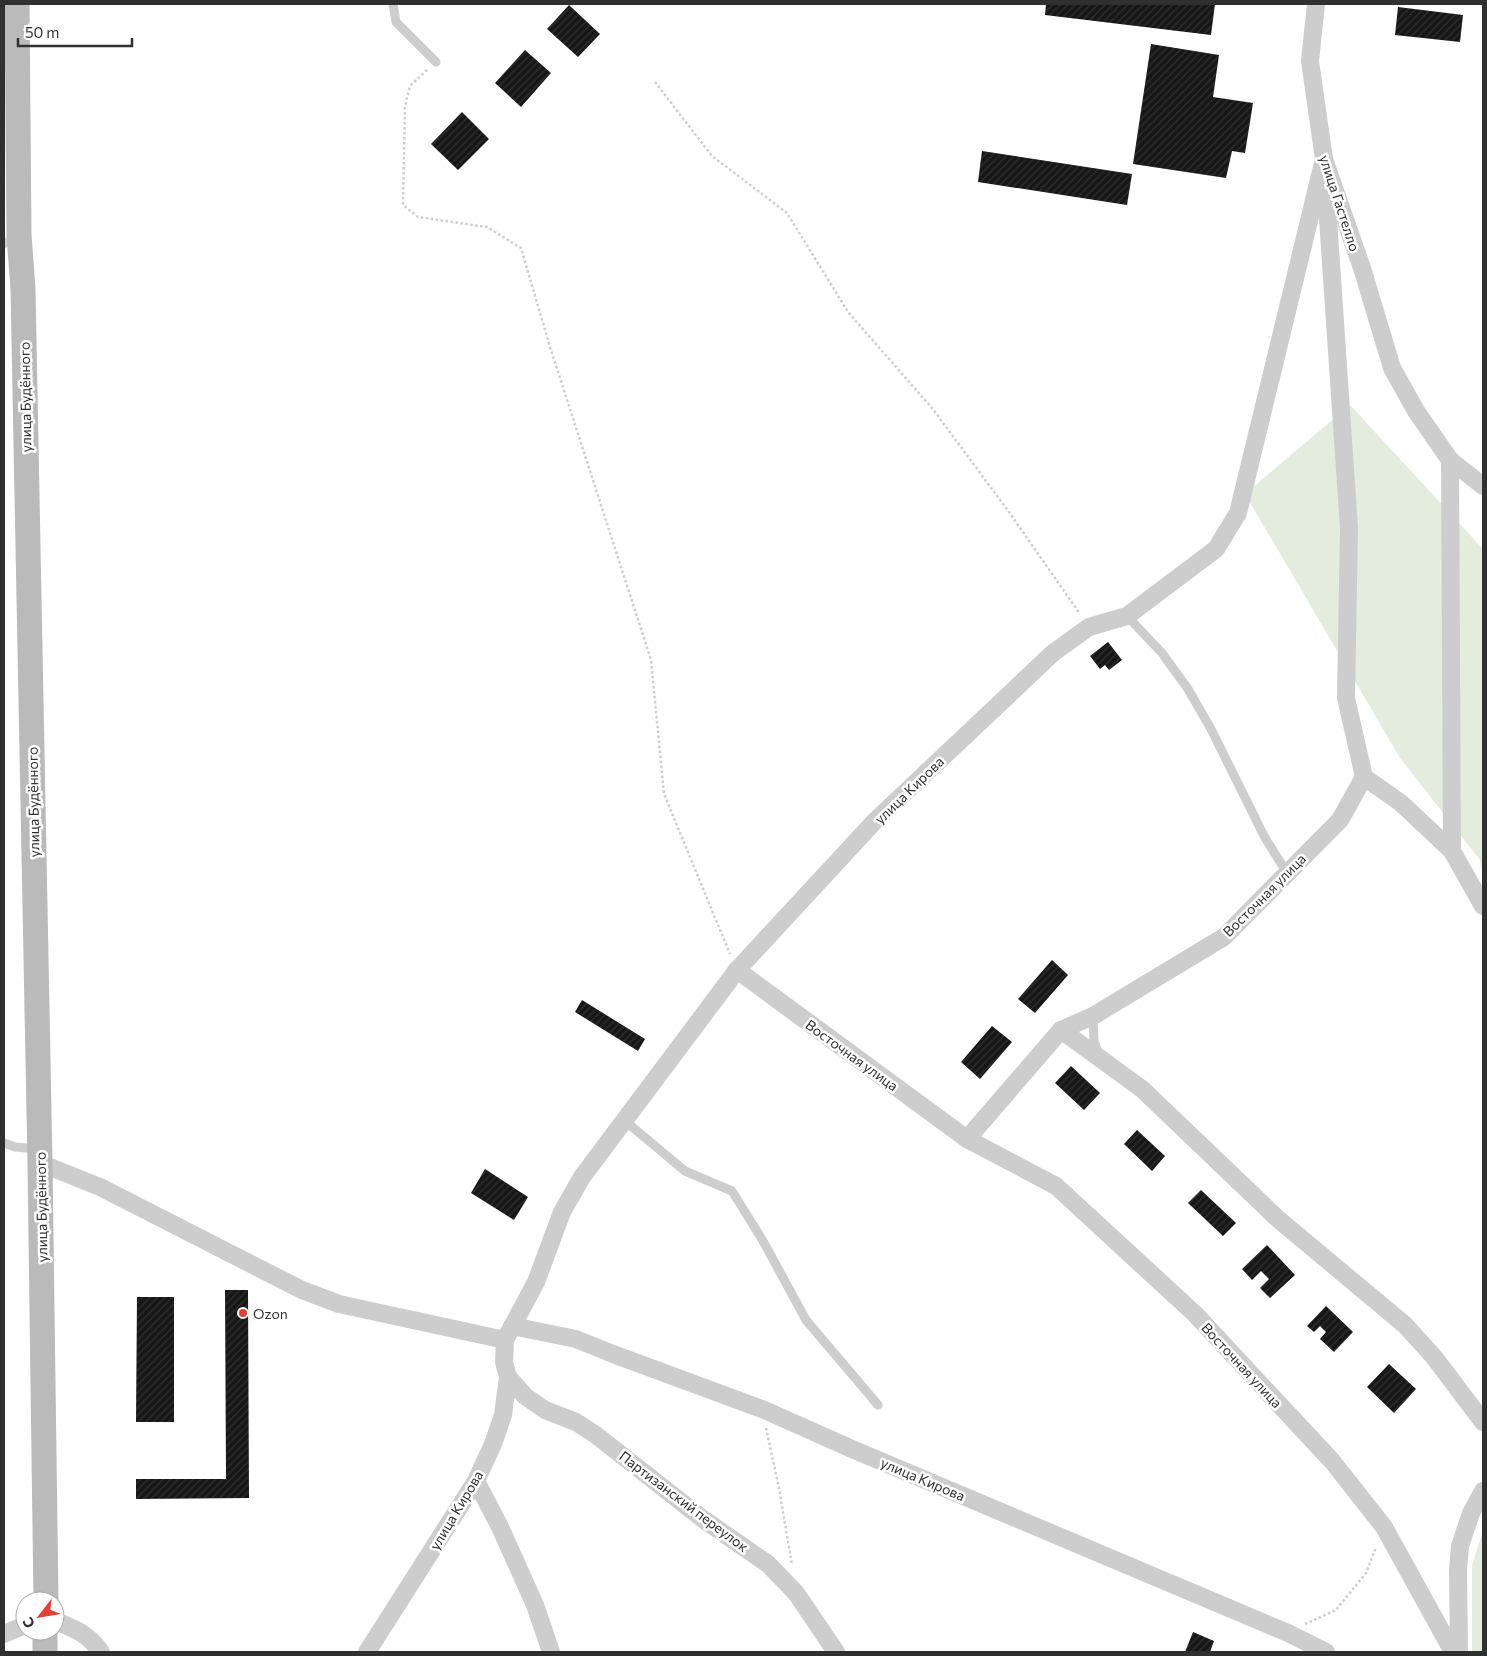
<svg xmlns="http://www.w3.org/2000/svg" width="1487" height="1656" font-family="Commissioner,sans-serif">
  <defs>
    <pattern id="building-hatch" width="6" height="6" patternUnits="userSpaceOnUse" patternTransform="scale(1.25)"><rect width="6" height="6" fill="#171717"/><path d="M-1 1l2-2M0 6l6-6M5 7l2-2" fill="none" stroke="#303030"/></pattern>
  </defs>
  <rect width="100%" height="100%" fill="#fff"/>
  <g fill="#e4ecde">
    <path d="M1350 405 1483 549V879L1480 860 1400 758 1245 494Z"/>
    <path d="M1483 1531V1652H1472V1565Z"/>
  </g>
  <g fill="url(#building-hatch)">
    <path d="M1046 4H1215L1211 35 1045 15Z"/>
    <path d="M569 5 600 34 578 57 547 29Z"/>
    <path d="M1398 7 1463 15 1460 42 1395 35Z"/>
    <path d="M1151 44 1219 55 1213 97 1253 103 1245 153 1232 151 1226 178 1133 164Z"/>
    <path d="M525 50 551 73 521 107 495 83Z"/>
    <path d="M462 112 489 139 458 170 431 144Z"/>
    <path d="M982 151 1132 174 1127 205 978 182Z"/>
    <path d="M1108 642 1122 660 1109 670 1105 665 1100 669 1090 656Z"/>
    <path d="M1052 960 1068 975 1035 1013 1018 999Z"/>
    <path d="M582 1000 645 1039 638 1051 575 1012Z"/>
    <path d="M992 1026 1012 1042 980 1079 961 1062Z"/>
    <path d="M1071 1066 1100 1093 1084 1110 1055 1083Z"/>
    <path d="M1137 1130 1165 1156 1152 1171 1124 1144Z"/>
    <path d="M485 1169 528 1197 514 1220 471 1193Z"/>
    <path d="M1201 1190 1236 1223 1223 1236 1188 1203Z"/>
    <path d="M1267 1245 1295 1275 1270 1298 1260 1288 1269 1279 1261 1271 1252 1280 1242 1269Z"/>
    <path d="M225 1290H248L249 1498 136 1499V1479H226Z"/>
    <path d="M137 1297H174V1422H136Z"/>
    <path d="M1326 1306 1353 1332 1334 1352 1320 1339 1326 1332 1320 1326 1314 1332 1307 1326Z"/>
    <path d="M1389 1364 1416 1389 1394 1413 1367 1387Z"/>
    <path d="M1193 1632 1214 1641 1210 1652H1185Z"/>
  </g>
  <g fill="none" stroke-linecap="round" stroke-linejoin="round">
    <g stroke="#cdcdcd" stroke-width="2.5" stroke-dasharray="2.5 2.5" stroke-linecap="butt">
      <path d="M427 70 410 86 405 106 403 205 418 217 487 227 521 248 550 347 651 660 664 794 730 954"/>
      <path d="M655 82 712 156 787 213 848 312 932 408 1009 512 1080 614"/>
      <path d="M766 1428 779 1488 792 1565"/>
      <path d="M1305 1624 1336 1610 1366 1573 1376 1547"/>
    </g>
    <g stroke="#cdcdcd" stroke-width="9">
      <path d="M393 4 396 22 436 62"/>
      <path d="M4 244 17 236"/>
      <path d="M1127 616 1162 653 1188 689 1211 729 1264 836 1287 873"/>
      <path d="M1093 1016 1094 1041 1099 1055"/>
      <path d="M624 1120 685 1171 732 1191 763 1241 806 1320 878 1405"/>
      <path d="M4 1143 15 1147 39 1149"/>
    </g>
    <g stroke="#cdcdcd" stroke-width="18">
      <path d="M1316 4 1310 61 1324 159 1362 268 1392 368 1416 411 1450 460 1483 486"/>
      <path d="M1325 175 1349 528 1346 698 1364 777"/>
      <path d="M1450 460 1452 851"/>
      <path d="M1364 777 1401 803 1452 851 1483 906"/>
      <path d="M737 970 967 1139 1056 1186 1195 1314 1332 1461 1384 1527 1453 1652"/>
      <path d="M1061 1030 1142 1089 1278 1219 1405 1325 1434 1357 1483 1422"/>
      <path d="M967 1139 1061 1030 1093 1016 1224 937 1340 820 1364 777"/>
      <path d="M40 1163 100 1187 302 1290 339 1304 505 1340"/>
      <path d="M512 1326 576 1339 613 1354 762 1409 852 1449 1288 1633 1326 1652"/>
      <path d="M508 1377 525 1396 545 1410 576 1422 596 1435 703 1519 768 1564 796 1593 836 1652"/>
      <path d="M476 1481 500 1527 535 1605 551 1652"/>
      <path d="M55 1621C76 1629 88 1634 101 1652"/>
      <path d="M4 1634 25 1625"/>
      <path d="M367 1652 476 1481 493 1444 503 1415 508 1377 504 1362 505 1340 536 1282 562 1212 582 1177 737 970 874 822 1053 653 1089 627 1127 616 1216 549 1238 513 1324 159"/>
      <path d="M1459 1652 1458 1570 1460 1546 1471 1513 1483 1491"/>
    </g>
    <g stroke="#bababa" stroke-width="25">
      <path d="M17 4 19 235 23 289 40 1163 46 1601"/>
      <path d="M45 1652V1631"/>
    </g>
  </g>
  <circle fill="#e04139" stroke="#fff" stroke-width="2" cx="243" cy="1313" r="5"/>
  <g text-anchor="middle" dominant-baseline="central" stroke-width="5" stroke-linejoin="round" paint-order="stroke">
    <g font-size="14" fill="#303030" stroke="#fff">
      <text transform="translate(1340 203) rotate(72)">улица Гастелло</text>
      <text transform="translate(25 397) rotate(-91)">улица Будённого</text>
      <text transform="translate(909 790) rotate(-44)">улица Кирова</text>
      <text transform="translate(33 802) rotate(-91)">улица Будённого</text>
      <text transform="translate(1264 895) rotate(-45)">Восточная улица</text>
      <text transform="translate(852 1055) rotate(36)">Восточная улица</text>
      <text transform="translate(41 1207) rotate(-91)">улица Будённого</text>
      <text transform="translate(1242 1365) rotate(47)">Восточная улица</text>
      <text transform="translate(923 1479) rotate(23)">улица Кирова</text>
      <text transform="translate(684 1501) rotate(37)">Партизанский переулок</text>
      <text transform="translate(456 1510) rotate(-59)">улица Кирова</text>
    </g>
    <g font-size="14" fill="#303030" stroke="#fff" text-anchor="start">
      <text x="253" y="1313">Ozon</text>
    </g>
  </g>
  <rect width="1487" height="1656" fill="none" stroke="#303030" stroke-width="10"/>
  <g transform="translate(40 1616) rotate(239)"><circle r="24" fill="#ffffff" stroke="#acacac"/>
  <path d="M0-4L9 19L0 12L-9 19Z" fill="#e04139"/>
  <text y="-8" font-size="14" font-weight="bold" text-anchor="middle" fill="#303030">С</text>
  </g>
  <path d="M18 38v8h114v-8" fill="none" stroke="#303030" stroke-width="2.5"/>
  <text x="25" y="38" font-size="15" fill="#303030" stroke="#ffffff" stroke-width="4" paint-order="stroke">50 m</text>
</svg>
